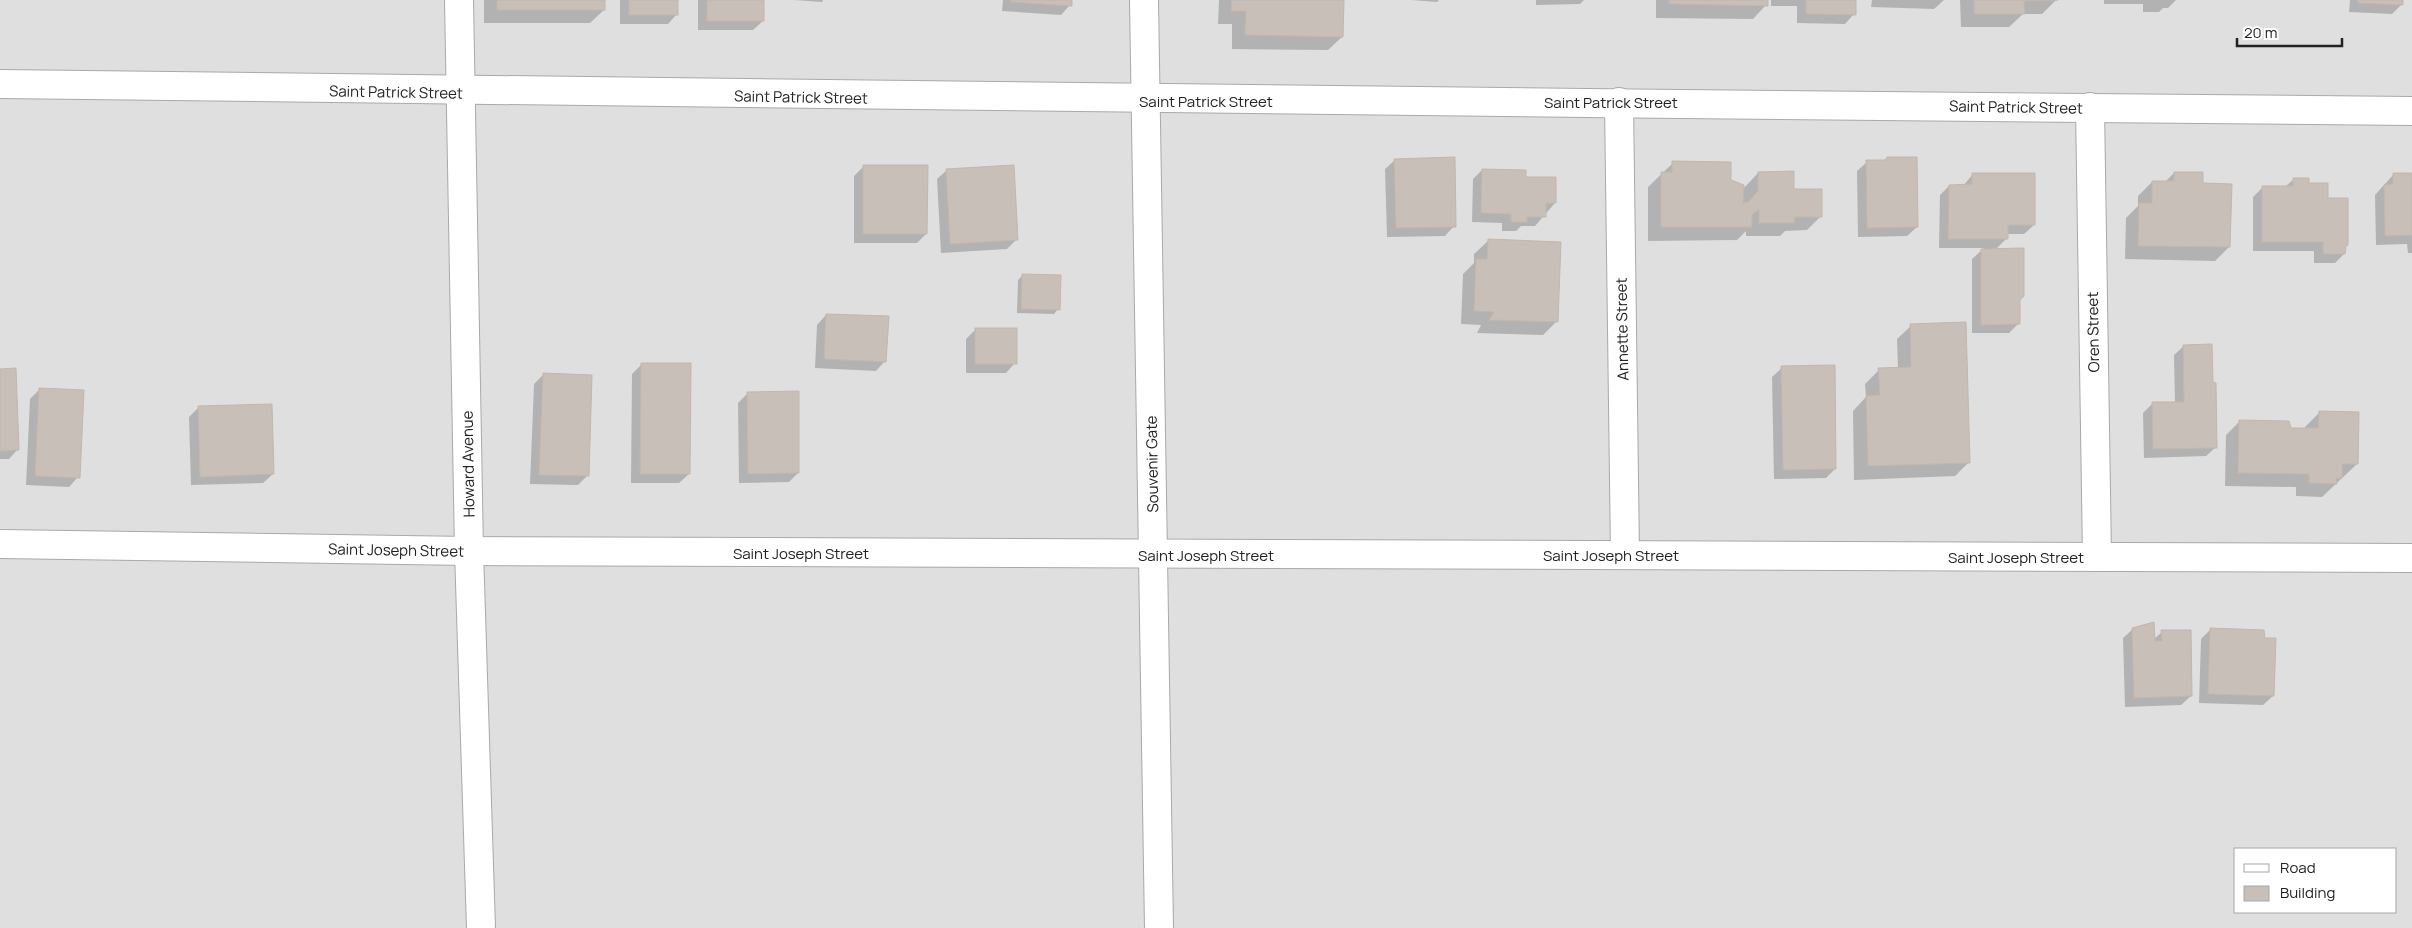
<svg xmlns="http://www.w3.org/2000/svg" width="2412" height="928" font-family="Manrope,sans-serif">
  <rect width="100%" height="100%" fill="#f2efe9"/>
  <path fill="#e0dfdf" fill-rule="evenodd" d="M0 0H2412V928H0ZM2236 849H2396V912H2236Z"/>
  <g fill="#0003">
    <path d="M484 0H604V10L590 23H484Z"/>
    <path d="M620 0H677V14L668 24H620Z"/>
    <path d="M698 0H763V21L753 30H698Z"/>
    <path d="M794 0H823L822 2Z"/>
    <path d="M1003 0H1071L1070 5 1061 15 1002 11Z"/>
    <path d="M1219 0H1343L1342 37 1328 50 1232 49V24H1218Z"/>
    <path d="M1411 0H1439L1437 2Z"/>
    <path d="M1536 0H1584L1580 4 1536 5Z"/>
    <path d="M1656 0H1766V5L1753 19 1656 18Z"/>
    <path d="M1771 0H1855L1854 14 1845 24 1797 23V6H1771Z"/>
    <path d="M1872 0H1944L1934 9 1871 7Z"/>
    <path d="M1960 0H2056L2042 14H2023L2009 27H1961Z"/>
    <path d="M2104 0H2176L2168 8H2163L2159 12H2143V4H2104Z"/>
    <path d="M2350 0H2412H2402V4L2392 14 2349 12Z"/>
    <path d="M1395 160 1454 226 1445 236 1387 237 1385 169Z"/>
    <path d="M1867 162 1917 227 1907 236 1858 237 1857 171Z"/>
    <path d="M1673 163 1730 180 1743 189 1758 173 1820 217 1807 230 1785 231 1780 236H1746V231L1737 240 1648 241V187Z"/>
    <path d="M864 166 926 234 917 243H854V176Z"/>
    <path d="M947 170 1017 239 1007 249 941 253 937 179Z"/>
    <path d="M1482 170 1525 178 1555 203 1535 226H1521L1516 231H1502V223L1472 222 1473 179Z"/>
    <path d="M2174 173 2202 185 2229 247 2215 261 2125 259 2126 218 2138 206V196L2152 182H2165Z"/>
    <path d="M1973 174 2034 225 2024 234H2007V238L1995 250 2018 300 2019 323 2009 333H1972V259L1984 248H1939L1940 195 1949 186H1963Z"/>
    <path d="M2394 174H2412V253H2408L2407 244 2376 245 2375 195Z"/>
    <path d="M2294 179 2308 184 2327 199 2344 247V254L2335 263H2314V251H2253V197L2263 187H2285Z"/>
    <path d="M1488 241 1557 321 1543 335 1477 333 1481 325 1461 324 1463 274 1474 263V254Z"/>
    <path d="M1023 275 1058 309 1054 314 1017 313 1018 280Z"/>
    <path d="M826 315 885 361 876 371 815 368 817 325Z"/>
    <path d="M1911 326 1969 462 1955 476 1854 480 1853 411 1866 397 1865 384 1879 370 1898 369 1897 339Z"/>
    <path d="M975 330 1015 363 1006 373H966V339Z"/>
    <path d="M2184 346 2216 447 2206 456 2144 458 2143 413 2153 403H2175L2174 355Z"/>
    <path d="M641 365 689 474 679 483H631L632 374Z"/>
    <path d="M1782 368 1835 469 1826 478 1774 479 1772 377Z"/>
    <path d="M0 370 18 449 9 459H0Z"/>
    <path d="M544 374 588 475 578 485 530 484 534 384Z"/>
    <path d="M39 390 78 477 69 487 26 485 30 399Z"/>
    <path d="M748 393 798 473 789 482 739 483 738 403Z"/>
    <path d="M199 407 273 474 263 483 191 485 189 417Z"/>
    <path d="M2319 413 2357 464 2322 497 2296 496V487L2225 486 2226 435 2240 421 2290 429 2305 430V427Z"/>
    <path d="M2133 629 2153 640 2162 632 2191 696 2181 705 2125 707 2123 638Z"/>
    <path d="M2211 629 2273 696 2263 705 2199 703 2201 639Z"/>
  </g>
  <g fill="#c7bfb8" stroke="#c4b6ab">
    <rect x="497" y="0" width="108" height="10"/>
    <rect x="629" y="0" width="49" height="15"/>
    <rect x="707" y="0" width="57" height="21"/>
    <path d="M1011 0H1072V6L1011 2Z"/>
    <path d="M1232 0H1344L1343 37 1245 35 1246 11H1231Z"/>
    <path d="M1669 0H1768V6L1669 4Z"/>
    <path d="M1806 0H1856V15L1806 14Z"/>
    <path d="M1974 0H2058L2024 1 2025 14H1974Z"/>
    <path d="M2358 0H2403V5L2358 3Z"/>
    <path d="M1455 157 1456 227 1396 228 1394 159Z"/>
    <path d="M1887 157H1917L1918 227 1867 228 1866 160H1885Z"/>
    <path d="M1672 161 1731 162V180L1744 185 1743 203 1748 202 1758 191V172L1794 171V189H1822V217H1794L1795 223H1759V209L1752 215V227H1661V172H1672Z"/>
    <path d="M863 165H928L927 234H863Z"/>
    <path d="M1014 165 1018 240 950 244 946 169Z"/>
    <path d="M1482 169 1526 170V177H1556V203H1546V217H1527V222H1511V214L1481 213Z"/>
    <path d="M2174 172H2203V183L2232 184 2230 247 2138 246 2139 203H2152V181H2174Z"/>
    <path d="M1972 173H2035V225H2008V239H1948L1949 185 1972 184Z"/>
    <path d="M2393 173H2412V235L2385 236 2384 185 2393 184Z"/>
    <path d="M2293 178H2309V183H2328V198H2348V245L2346 246 2345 254H2323V242H2262V186H2293Z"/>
    <path d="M1488 239 1561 242 1558 322 1489 320 1494 312 1474 311 1476 259H1487Z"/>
    <path d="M2024 248V296L2020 300V324L1981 325V249Z"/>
    <path d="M1022 274 1061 275 1060 310 1021 309Z"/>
    <path d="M826 314 889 316 886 362 824 359Z"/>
    <path d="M1966 322 1970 463 1868 466 1866 396 1880 395 1878 368 1911 367 1910 324Z"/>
    <rect x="975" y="328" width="42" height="36"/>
    <path d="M2212 344 2213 382 2216 383 2217 448 2153 449 2152 402H2184L2183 345Z"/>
    <path d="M641 363H691L690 474H640Z"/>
    <path d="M1835 365 1836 469 1783 470 1781 366Z"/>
    <path d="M16 368 19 450 0 451V369Z"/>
    <path d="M543 373 592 375 589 476 539 475Z"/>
    <path d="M39 388 84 390 80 478 35 476Z"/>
    <path d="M799 391V473L748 474 747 392Z"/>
    <path d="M272 404 274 474 200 477 198 406Z"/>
    <path d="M2319 411 2359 412 2358 464H2342V478H2336L2337 484 2309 483V474L2238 473 2239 420 2289 421 2291 428H2318Z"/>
    <path d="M2154 622 2155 641H2162L2161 630H2191L2192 696 2134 698 2132 628Z"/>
    <path d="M2210 628 2264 630 2265 638H2276L2274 696 2208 694Z"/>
  </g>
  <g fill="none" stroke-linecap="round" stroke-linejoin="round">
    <defs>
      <g id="minor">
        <path d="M459 0 469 551 481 928"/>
        <path d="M1144 0 1159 928"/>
        <path d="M0 84C804 99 1608 102 2412 111"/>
        <path d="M1619 102 1625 555"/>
        <path d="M2090 107 2097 557"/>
        <path d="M0 544 469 551 2412 558"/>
      </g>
    </defs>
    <use href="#minor" stroke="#a9a9a9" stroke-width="30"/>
    <use href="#minor" stroke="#fff" stroke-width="28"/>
  </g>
  <g text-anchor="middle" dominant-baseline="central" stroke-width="4.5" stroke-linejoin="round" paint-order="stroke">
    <g font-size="15" fill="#222" stroke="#fff">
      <text transform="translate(396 92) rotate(1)">Saint Patrick Street</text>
      <text transform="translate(801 97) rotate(1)">Saint Patrick Street</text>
      <text x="1206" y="101">Saint Patrick Street</text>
      <text x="1611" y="102">Saint Patrick Street</text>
      <text transform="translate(2016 107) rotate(1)">Saint Patrick Street</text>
      <text transform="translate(1622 329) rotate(-91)">Annette Street</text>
      <text transform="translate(2093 332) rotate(-91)">Oren Street</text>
      <text transform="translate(468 464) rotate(-91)">Howard Avenue</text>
      <text transform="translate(1152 464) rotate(-91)">Souvenir Gate</text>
      <text transform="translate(396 550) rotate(1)">Saint Joseph Street</text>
      <text x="801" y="553">Saint Joseph Street</text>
      <text x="1206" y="555">Saint Joseph Street</text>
      <text x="1611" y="555">Saint Joseph Street</text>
      <text x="2016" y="557">Saint Joseph Street</text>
    </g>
  </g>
  <rect x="2234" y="848" width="162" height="65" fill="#ffffff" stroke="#a7a7a7"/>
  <rect x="2244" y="864" width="25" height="8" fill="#ffffff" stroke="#a7a7a7"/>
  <text x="2280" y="873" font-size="15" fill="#222222">Road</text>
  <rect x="2244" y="886" width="25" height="15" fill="#c7bfb8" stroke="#a7a7a7"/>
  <text x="2280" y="898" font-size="15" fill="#222222">Building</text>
  <path d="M2237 38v8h105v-8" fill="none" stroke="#222222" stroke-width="2.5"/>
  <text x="2244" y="38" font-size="15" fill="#222222" stroke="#ffffff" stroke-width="4" paint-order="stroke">20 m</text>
</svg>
